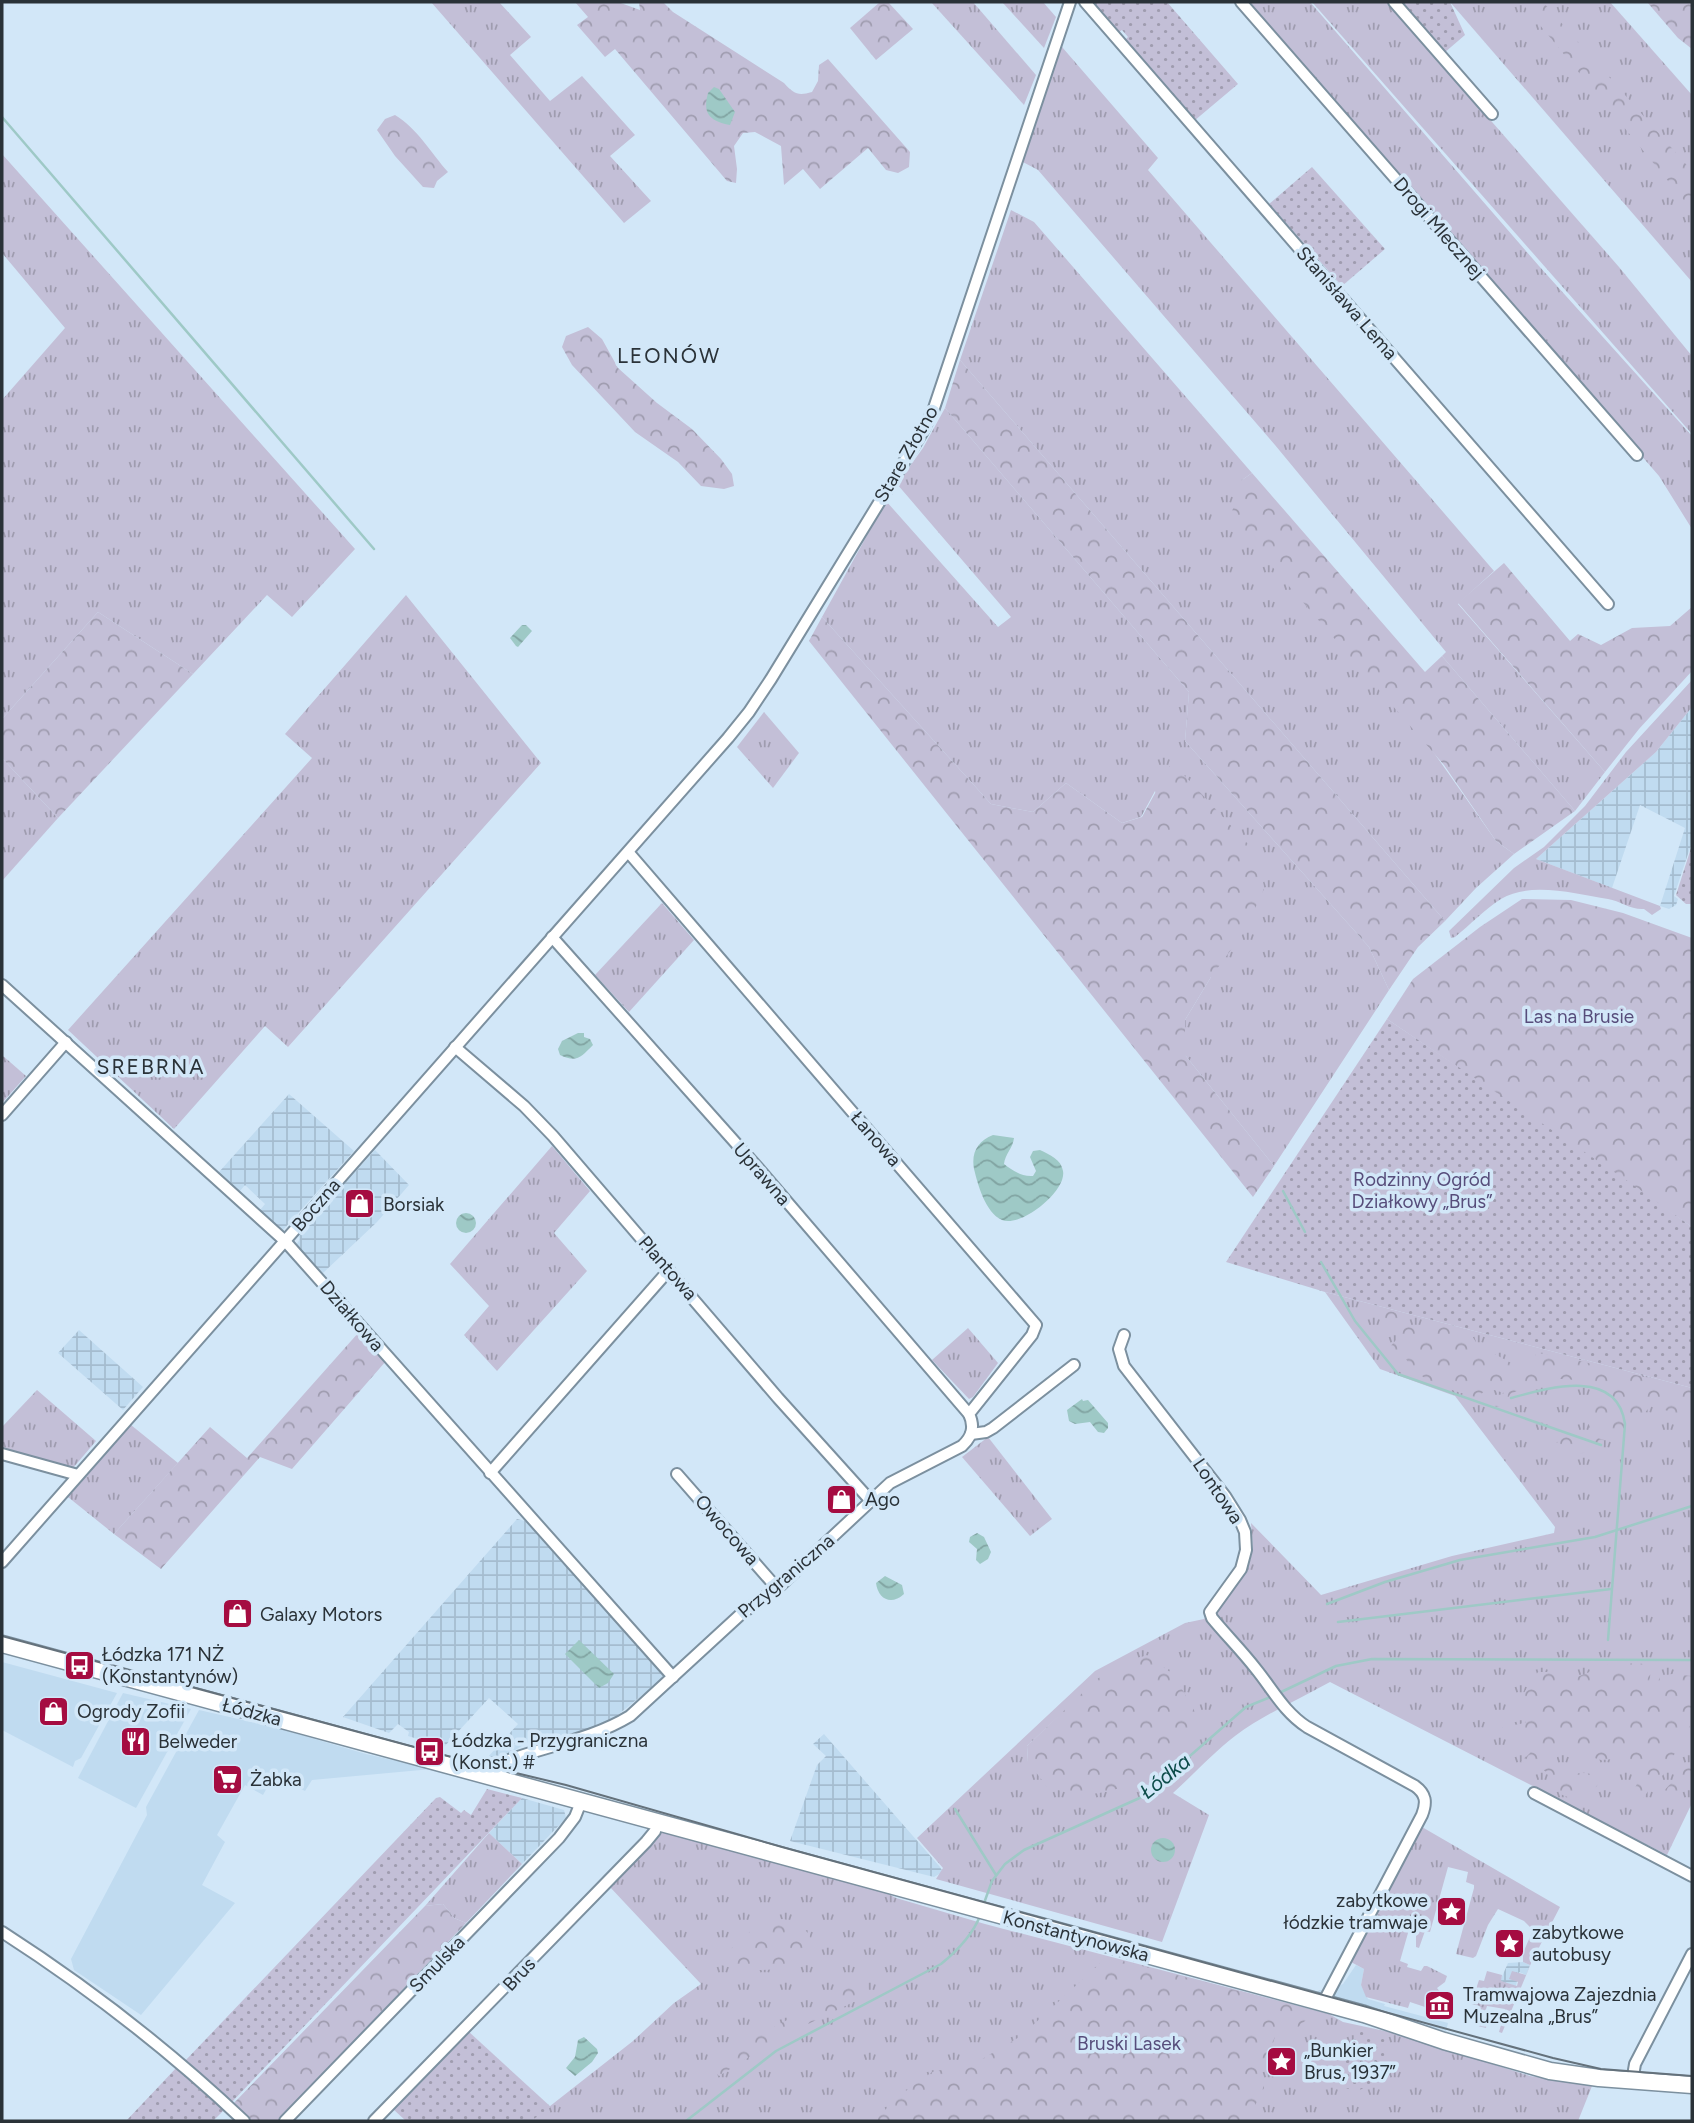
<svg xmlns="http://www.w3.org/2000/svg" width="1694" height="2123" font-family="Figtree,sans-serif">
  <defs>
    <pattern id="industrial-grid" width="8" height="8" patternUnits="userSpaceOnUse" patternTransform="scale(1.75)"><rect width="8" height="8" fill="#c0dbf0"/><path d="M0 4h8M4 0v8" fill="none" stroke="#a5bccf"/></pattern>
    <pattern id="grass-tufts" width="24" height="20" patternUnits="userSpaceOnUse" patternTransform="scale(1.75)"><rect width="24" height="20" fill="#c3bfd7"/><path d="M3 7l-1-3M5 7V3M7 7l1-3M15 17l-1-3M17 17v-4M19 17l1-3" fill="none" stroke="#9f9caf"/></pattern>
    <pattern id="forest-crowns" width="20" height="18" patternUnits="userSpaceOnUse" patternTransform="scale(1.75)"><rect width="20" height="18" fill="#c3bfd7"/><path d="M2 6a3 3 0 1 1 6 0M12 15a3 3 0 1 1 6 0" fill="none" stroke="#9f9caf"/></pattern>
    <pattern id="garden-dots" width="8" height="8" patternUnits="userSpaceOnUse" patternTransform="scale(1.75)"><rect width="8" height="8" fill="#c3bfd7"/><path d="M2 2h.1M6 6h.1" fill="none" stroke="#9f9caf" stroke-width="1.8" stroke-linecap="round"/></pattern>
    <pattern id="water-waves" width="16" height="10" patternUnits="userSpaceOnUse" patternTransform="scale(1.75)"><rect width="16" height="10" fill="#9ec9c6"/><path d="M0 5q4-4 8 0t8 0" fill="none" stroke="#81a4a2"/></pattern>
  </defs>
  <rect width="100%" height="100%" fill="#d2e7f8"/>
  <g fill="#c0dbf0">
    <path d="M2 1662 117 1693 81 1758 75 1761 73 1767 2 1730Z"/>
    <path d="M123 1693 191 1709 136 1808 78 1778Z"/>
    <path d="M199 1710 274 1727 366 1754 432 1769 312 1780 305 1791 274 1775 263 1795 245 1785 217 1835 225 1842 202 1885 235 1903 141 2015 74 1970 71 1959 147 1815 146 1807Z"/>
    <path d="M1356 1965 1364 1969 1361 1985 1368 1999 1385 2004 1384 2006 1448 2023 1446 2031 1325 1998 1317 1993 1319 1990H1329L1343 1984Z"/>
  </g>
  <g fill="url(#industrial-grid)">
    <path d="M1692 707V842L1674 896 1678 899 1676 905 1669 909 1660 906 1685 828 1640 805 1612 888 1536 859 1656 752Z"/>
    <path d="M289 1094 354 1151 283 1230 260 1210 265 1204 245 1185 240 1191 219 1172Z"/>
    <path d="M375 1150 409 1185 377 1222 323 1273 296 1245 300 1239 298 1235Z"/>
    <path d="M79 1330 143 1387 123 1410 58 1353Z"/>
    <path d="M517 1519 525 1521 555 1554 662 1672 663 1678 608 1723 549 1746 542 1738 531 1740 498 1761 487 1758 518 1724 489 1698 444 1747 408 1736 409 1732 398 1724 389 1733 343 1717Z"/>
    <path d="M824 1734 940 1867 943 1872 934 1877 790 1841 817 1765 826 1756 813 1744Z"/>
    <path d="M522 1798 564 1810 566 1818 522 1864 489 1833Z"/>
    <path d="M1523 1962 1530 1965 1526 1975 1519 1972 1516 1986 1500 1981 1508 1963Z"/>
  </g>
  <g fill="url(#grass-tufts)" fill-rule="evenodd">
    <path d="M431 2H499L531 37 510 55 550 101 582 76 635 135 610 156 651 201 624 223Z"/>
    <path d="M931 2H973L1036 75 1024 105Z"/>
    <path d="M1002 2H1043L1056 17 1044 48Z"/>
    <path d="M1248 2H1310L1539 266 1692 436V529L1659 476Z"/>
    <path d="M1312 2H1387L1619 267 1692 356V434Z"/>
    <path d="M1450 2H1610L1692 95V282Z"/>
    <path d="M1062 47 1158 158 1148 170 1494 571 1458 604 1605 772 1575 811 1442 656 1446 652 1275 445 1038 170 1021 161Z"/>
    <path d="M2 154 355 549 292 617 267 595 193 674 98 612 2 719V400L65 328 2 253Z"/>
    <path d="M1011 210 1034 222 1252 473 1242 480 1496 841 1514 854 1476 888 1445 921 960 360Z"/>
    <path d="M945 408 1189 692 1185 741 1369 947 1389 990 1274 1166 1185 1055V1020L1211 977 1155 791 1141 817 1122 823 1066 783 1033 812 991 804 822 617 886 501 998 627 1011 617 897 484 923 448Z"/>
    <path d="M406 595 541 763 288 1047 265 1026 174 1129 68 1030 312 758 285 734Z"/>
    <path d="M1692 680V707L1656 752 1536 859 1660 906 1661 909 1652 915 1644 909C1631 910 1620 901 1608 899 1576 894 1530 881 1501 899 1485 909 1470 925 1455 937L1451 938 1449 931 1514 868 1544 847 1585 806 1626 752Z"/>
    <path d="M764 712 799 753 773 788 737 747Z"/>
    <path d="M2 758 58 818 2 881Z"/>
    <path d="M662 903 694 940 629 1012 595 975Z"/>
    <path d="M2 1055 26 1076 2 1103Z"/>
    <path d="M552 1146 590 1191 554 1233 587 1271 497 1371 464 1335 489 1306 450 1264Z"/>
    <path d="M1325 1292 1692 1388V1803L1667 1855 1330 1682C1298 1700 1264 1714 1235 1736 1213 1753 1194 1774 1173 1793L1209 1815 1162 1942 936 1879 943 1868 917 1838 1095 1671 1185 1623 1204 1619 1223 1601 1248 1568 1253 1549 1251 1523 1321 1595 1452 1556 1554 1533 1555 1527 1455 1396 1380 1369ZM1059 1716 1028 1762 1027 1746Z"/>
    <path d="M968 1328 998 1363 973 1397 969 1399 932 1360Z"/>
    <path d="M37 1390 96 1441 73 1468 2 1448V1427Z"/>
    <path d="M131 1425 178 1463 114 1534 68 1497Z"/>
    <path d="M988 1437 1052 1519 1030 1536 962 1457Z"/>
    <path d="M1422 1827 1560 1907 1532 1961 1502 2033 1499 2032 1503 2018 1507 2019 1508 2015 1504 2013 1505 2009 1487 2006 1483 2019 1487 2021 1486 2028 1474 2025 1479 2006 1464 2002 1467 1990 1475 1992 1479 1980 1484 1981 1487 1971 1502 1975 1501 1981 1517 1986 1518 1982 1509 1979 1512 1971 1526 1975 1530 1965 1523 1962V1953L1533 1930 1524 1921 1498 1909 1488 1925 1476 1956 1473 1958 1456 1954 1474 1888V1885L1466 1882 1468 1872 1448 1867 1430 1932 1425 1931 1419 1948 1416 1947V1933H1408L1400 1961 1408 1964 1407 1967 1421 1971 1424 1966H1427L1447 1976 1445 1982 1437 1988 1444 1997H1442L1441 1999 1435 1998 1431 2009 1410 2002 1408 2008 1366 1997 1361 1985 1364 1969 1351 1962Z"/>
    <path d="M666 1831 881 1890 896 1898 985 1924 1329 2014 1343 2022 1399 2034 1530 2076 1592 2086 1578 2121H531L633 2041 674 2003 701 1984 609 1886 659 1834Z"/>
    <path d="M489 1833 522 1864 466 1923 454 1918 443 1904 425 1906Z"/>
  </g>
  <g fill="url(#forest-crowns)">
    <path d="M575 2H618L640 10 639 2H663L673 12 784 83C794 94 798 96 812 92L818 81 819 65 828 59 910 152 909 167 898 173 886 170 868 148 820 189 803 169 784 185 781 146 755 132 743 133 734 146 737 169 736 183 727 181 615 49 605 57 577 25 588 17Z"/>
    <path d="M880 2H888L913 29 876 60 850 28Z"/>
    <path d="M1521 2H1543L1692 171V210Z"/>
    <path d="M1647 2H1692V49L1678 38Z"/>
    <path d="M395 115C416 127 432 154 448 172L437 181 434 188 423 187 395 156 377 130 385 119Z"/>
    <path d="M588 327 602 339 618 368 657 403 692 429 721 459 732 474 734 486 724 489 701 486 678 462 635 432 572 365 562 347 566 336Z"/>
    <path d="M960 360 1445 921 1418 947 1389 990 1369 947 1185 741 1189 692 945 408Z"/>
    <path d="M1252 473 1425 672 1442 656 1575 811 1514 854 1496 841 1444 765 1230 518 1242 480Z"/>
    <path d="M1504 563 1570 641 1578 634 1601 645 1632 628 1670 626 1692 607V671L1639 729 1605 772 1458 603Z"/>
    <path d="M98 612 193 674 58 818 2 758V719Z"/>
    <path d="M822 617 991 804 1033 812 1066 783 1122 823 1142 817 1172 762 1260 857 1264 889 1244 932 1211 977 1185 1020V1055L1274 1166 1253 1197 809 641Z"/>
    <path d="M1522 899 1571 900 1623 913 1692 938V1227L1387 1019 1413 979 1480 927Z"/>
    <path d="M1379 1308 1405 1315 1410 1326 1417 1328 1426 1321 1470 1333 1478 1345 1528 1372 1535 1368 1536 1353 1556 1355 1692 1389V1419L1662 1409 1669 1395C1648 1404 1639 1418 1631 1439L1618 1440 1588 1427 1598 1394 1592 1383C1566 1379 1561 1376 1535 1385 1526 1389 1517 1389 1509 1396V1404L1496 1407 1489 1401 1504 1393 1494 1390 1484 1391 1478 1398C1453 1390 1419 1383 1406 1359L1411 1350 1408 1346 1391 1353 1388 1349 1396 1340V1330L1384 1320Z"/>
    <path d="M359 1332 386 1361 292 1469 260 1457 161 1569 114 1534 210 1427 247 1458Z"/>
    <path d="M1569 1429 1604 1440 1603 1449 1568 1456 1557 1454 1555 1445Z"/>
    <path d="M1147 1655 1174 1675 1199 1719C1170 1757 1142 1789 1092 1794 1078 1796 1062 1790 1048 1788L1028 1762 1027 1746 1097 1679 1121 1664Z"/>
    <path d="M1612 1663 1652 1664 1649 1683 1656 1686 1660 1677 1672 1674 1692 1676V1722L1663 1775 1654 1783 1639 1804 1628 1810C1626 1793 1641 1786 1641 1770L1614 1759 1601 1760 1571 1751 1558 1753 1556 1762 1568 1774 1584 1773 1600 1775 1597 1786 1578 1801 1560 1794C1552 1770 1545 1770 1521 1762L1530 1753V1736L1512 1735 1502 1727 1520 1724 1538 1718 1521 1697 1538 1672H1556L1567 1681Z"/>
    <path d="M1692 1760V1787L1687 1786 1674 1798 1662 1793Z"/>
    <path d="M443 1904 454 1918 466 1923 278 2121H249L232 2105 425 1906Z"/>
    <path d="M782 1919 797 1922 810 1935 808 1953 800 1965C775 1972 740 1972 715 1963L753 1929Z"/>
    <path d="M1107 1957 1316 2011 1295 2030 1275 2037 1259 2070 1264 2088 1247 2121H875L896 2098 932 2072 977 2062 1021 2036Z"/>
    <path d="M865 1979 869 1991 864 1997 779 2038 719 2076 712 2069 730 2050Z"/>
  </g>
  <g fill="url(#garden-dots)">
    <path d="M1092 2H1167L1238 84 1194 121 1125 40 1128 37 1122 30 1119 32Z"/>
    <path d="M1399 2H1450L1465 35 1444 53Z"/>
    <path d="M1312 167 1385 249 1342 286 1269 204Z"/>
    <path d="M1692 845V904H1686L1676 895Z"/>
    <path d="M1387 1019 1629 1182 1692 1227V1388L1325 1292 1226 1262Z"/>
    <path d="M487 1789 522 1798 230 2104 212 2088V2083L207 2079H203L184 2062 436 1798 440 1797 461 1813 464 1810 471 1815Z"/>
    <path d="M1358 2030 1389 2040C1385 2055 1378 2083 1362 2089 1354 2092 1343 2087 1334 2085Z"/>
    <path d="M468 2031 551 2107 531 2121H406L393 2109Z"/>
    <path d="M178 2066 196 2082 199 2090 209 2092 226 2108 213 2121H126Z"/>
  </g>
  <g fill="url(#water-waves)">
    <path d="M714 87 719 89 735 112 730 125C707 121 703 111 708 93Z"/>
    <path d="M522 625H526L532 631 518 647 516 646 510 638Z"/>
    <path d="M578 1033H584V1037L590 1039 593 1045C581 1057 577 1063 560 1055L558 1049 562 1041Z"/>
    <path d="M993 1135 1014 1138C1013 1148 1005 1154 1004 1164 1012 1170 1022 1177 1033 1176L1036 1171 1030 1157 1033 1151 1040 1150C1050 1155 1061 1159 1063 1171 1067 1191 1021 1228 1002 1220 985 1212 978 1185 974 1169 971 1152 978 1141 993 1135Z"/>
    <circle cx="466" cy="1223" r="10"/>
    <path d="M1082 1399 1083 1401 1088 1400 1108 1423V1428L1104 1433 1098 1432 1090 1422 1075 1424 1069 1421 1067 1410Z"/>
    <path d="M977 1533 984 1537 991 1552 988 1559 980 1564 976 1560 977 1549 969 1542 970 1537Z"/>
    <path d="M885 1576 902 1585 904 1594C891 1606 878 1599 876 1583Z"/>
    <path d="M579 1640 614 1674 608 1683 599 1688 565 1654Z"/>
    <circle cx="1163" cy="1850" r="12"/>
    <path d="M584 2037 597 2049 598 2053 592 2062 575 2076 566 2068 575 2057 578 2040Z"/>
  </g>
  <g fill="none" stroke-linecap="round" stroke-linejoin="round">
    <g stroke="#9ec9c6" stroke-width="2.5">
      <path d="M2 117 374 549"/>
      <path d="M1283 1191 1305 1232"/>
      <path d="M1321 1262 1355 1321 1398 1374 1601 1445"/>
      <path d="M1511 1398C1548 1388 1617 1367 1625 1424L1608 1640"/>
      <path d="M1327 1604 1385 1582 1460 1560 1595 1537 1692 1506"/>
      <path d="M1338 1622 1611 1589"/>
      <path d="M1279 1693 1336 1666 1372 1659 1692 1660"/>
      <path d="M955 1809 996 1875"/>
      <path d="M983 1906 992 1881 1005 1864 1024 1850 1144 1796 1246 1707 1273 1696"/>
      <path d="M686 2121 776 2051 941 1964C957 1951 972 1936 980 1916"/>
    </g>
    <defs>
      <g id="minor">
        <path d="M1085 2 1608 604"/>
        <path d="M1241 2 1637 455"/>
        <path d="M1394 2 1492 114"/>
        <path d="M552 937 758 1168 969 1414"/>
        <path d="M2 985 285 1241 673 1677"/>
        <path d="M455 1047 524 1106 553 1136 778 1398 870 1500"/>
        <path d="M2 1115 66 1042"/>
        <path d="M1124 1335 1119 1349 1124 1366 1225 1496 1240 1520 1245 1532 1246 1550 1241 1569 1210 1612 1212 1618C1226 1635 1242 1651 1256 1669 1273 1690 1284 1712 1307 1727L1415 1786C1426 1794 1427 1802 1422 1815L1323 2003"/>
        <path d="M971 1434 986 1432 993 1428 1074 1365"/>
        <path d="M2 1454 78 1475"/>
        <path d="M490 1473 669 1270"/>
        <path d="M677 1474 776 1587"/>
        <path d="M2 1562 728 738 749 712 771 679 923 431 934 408 1070 2"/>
        <path d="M498 1779 503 1767 509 1760C550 1745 592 1739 630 1716L741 1614 782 1584 890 1483 962 1446C972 1437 975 1427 969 1414L1032 1335 1036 1325 629 853"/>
        <path d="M1534 1793 1692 1876"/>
        <path d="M2 1932C89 1988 169 2050 244 2121"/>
        <path d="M1632 2082 1635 2064 1692 1954"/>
        <path d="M285 2121 559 1838 575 1817 581 1802"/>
        <path d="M374 2121 646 1842 655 1831 658 1821"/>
      </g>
      <path id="secondary" d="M2 1644 1364 2014 1444 2041 1550 2071 1599 2078 1692 2085"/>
    </defs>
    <use href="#minor" stroke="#7c909f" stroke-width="14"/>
    <use href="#secondary" stroke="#7c909f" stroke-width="19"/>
    <use href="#minor" stroke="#fff" stroke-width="10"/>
    <use href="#secondary" stroke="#fff" stroke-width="16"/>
    <path stroke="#64717b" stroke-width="2" d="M2 1636 470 1762 566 1785 782 1847 1553 2058 1601 2069 1692 2076"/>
  </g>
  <defs>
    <symbol id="shop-square" viewBox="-11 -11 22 22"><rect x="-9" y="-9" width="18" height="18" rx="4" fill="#a50c41" stroke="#d2e7f8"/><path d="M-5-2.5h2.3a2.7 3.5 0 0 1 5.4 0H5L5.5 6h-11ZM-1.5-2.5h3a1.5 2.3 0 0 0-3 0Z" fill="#fff"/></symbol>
    <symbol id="bus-square" viewBox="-11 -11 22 22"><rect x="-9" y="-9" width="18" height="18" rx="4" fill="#a50c41" stroke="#d2e7f8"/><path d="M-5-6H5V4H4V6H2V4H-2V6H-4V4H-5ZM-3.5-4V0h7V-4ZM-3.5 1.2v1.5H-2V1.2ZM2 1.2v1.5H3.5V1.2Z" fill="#fff"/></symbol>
    <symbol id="restaurant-square" viewBox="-11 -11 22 22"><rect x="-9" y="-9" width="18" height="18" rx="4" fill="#a50c41" stroke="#d2e7f8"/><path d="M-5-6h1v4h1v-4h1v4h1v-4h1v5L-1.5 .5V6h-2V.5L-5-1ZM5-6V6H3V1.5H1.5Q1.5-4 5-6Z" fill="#fff"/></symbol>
    <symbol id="supermarket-square" viewBox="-11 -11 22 22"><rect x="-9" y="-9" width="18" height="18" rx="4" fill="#a50c41" stroke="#d2e7f8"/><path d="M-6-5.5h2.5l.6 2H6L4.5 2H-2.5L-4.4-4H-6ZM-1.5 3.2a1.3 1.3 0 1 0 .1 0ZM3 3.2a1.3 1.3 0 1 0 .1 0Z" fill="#fff"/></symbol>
    <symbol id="sight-square" viewBox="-11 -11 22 22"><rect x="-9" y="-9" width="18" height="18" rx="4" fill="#a50c41" stroke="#d2e7f8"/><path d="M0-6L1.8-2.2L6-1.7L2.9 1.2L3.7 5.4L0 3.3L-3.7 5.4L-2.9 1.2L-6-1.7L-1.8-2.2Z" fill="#fff"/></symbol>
    <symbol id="museum-square" viewBox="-11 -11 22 22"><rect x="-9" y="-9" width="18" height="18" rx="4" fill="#a50c41" stroke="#d2e7f8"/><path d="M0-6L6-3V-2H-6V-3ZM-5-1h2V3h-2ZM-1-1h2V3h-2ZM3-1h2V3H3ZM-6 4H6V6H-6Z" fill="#fff"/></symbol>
  </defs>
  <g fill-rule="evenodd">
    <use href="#shop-square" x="342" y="1186" width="35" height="35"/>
    <use href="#shop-square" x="824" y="1482" width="35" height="35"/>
    <use href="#shop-square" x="220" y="1596" width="35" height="35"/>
    <use href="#bus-square" x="62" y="1648" width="35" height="35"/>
    <use href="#shop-square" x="36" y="1694" width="35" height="35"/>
    <use href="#restaurant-square" x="118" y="1724" width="35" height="35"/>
    <use href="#bus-square" x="412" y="1734" width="35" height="35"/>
    <use href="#supermarket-square" x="210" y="1762" width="35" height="35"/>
    <use href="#sight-square" x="1434" y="1894" width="35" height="35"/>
    <use href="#sight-square" x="1492" y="1926" width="35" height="35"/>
    <use href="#museum-square" x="1422" y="1988" width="35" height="35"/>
    <use href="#sight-square" x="1264" y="2044" width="35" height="35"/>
  </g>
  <g text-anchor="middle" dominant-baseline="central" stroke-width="7" stroke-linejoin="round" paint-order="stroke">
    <g font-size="19" fill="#2a3238" stroke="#d2e7f8">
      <text transform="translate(1439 228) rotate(49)">Drogi Mlecznej</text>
      <text transform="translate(1347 303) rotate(49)">Stanisława Lema</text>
      <text transform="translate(906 454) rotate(-60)">Stare Złotno</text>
      <text transform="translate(876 1139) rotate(49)">Łanowa</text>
      <text transform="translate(762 1174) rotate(49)">Uprawna</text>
      <text transform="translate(316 1205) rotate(-49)">Boczna</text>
      <text transform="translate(668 1268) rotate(49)">Plantowa</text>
      <text transform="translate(352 1316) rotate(49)">Działkowa</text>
      <text transform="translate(1218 1491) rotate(56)">Lontowa</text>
      <text transform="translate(727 1530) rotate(49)">Owocowa</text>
      <text transform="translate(786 1576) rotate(-40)">Przygraniczna</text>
      <text transform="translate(252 1712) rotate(15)">Łódzka</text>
      <text transform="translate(1076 1936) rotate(15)">Konstantynowska</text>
      <text transform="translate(437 1964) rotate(-46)">Smulska</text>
      <text transform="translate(519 1974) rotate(-47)">Brus</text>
    </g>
    <g font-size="19" fill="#574d7b" stroke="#d2e7f8">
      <text x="1579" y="1016">Las na Brusie</text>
      <text x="1422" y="1179">Rodzinny Ogród<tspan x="1422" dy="22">Działkowy „Brus”</tspan></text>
      <text x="1129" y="2043">Bruski Lasek</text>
    </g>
    <g font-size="19" fill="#2a3238" stroke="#d2e7f8" text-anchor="start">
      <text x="383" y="1204">Borsiak</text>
      <text x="865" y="1499">Ago</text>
      <text x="260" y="1614">Galaxy Motors</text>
      <text x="102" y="1654">Łódzka 171 NŻ<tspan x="102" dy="22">(Konstantynów)</tspan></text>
      <text x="77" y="1711">Ogrody Zofii</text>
      <text x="452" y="1740">Łódzka - Przygraniczna<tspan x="452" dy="22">(Konst.) #</tspan></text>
      <text x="158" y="1741">Belweder</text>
      <text x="250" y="1779">Żabka</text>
      <text x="1428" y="1900" text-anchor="end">zabytkowe<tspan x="1428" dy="22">łódzkie tramwaje</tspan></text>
      <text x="1532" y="1932">zabytkowe<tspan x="1532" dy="22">autobusy</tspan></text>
      <text x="1463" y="1994">Tramwajowa Zajezdnia<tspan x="1463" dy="22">Muzealna „Brus”</tspan></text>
      <text x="1304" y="2050">„Bunkier<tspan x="1304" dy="22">Brus, 1937”</tspan></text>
    </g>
    <g font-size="21" letter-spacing="2" fill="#2a3238" stroke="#d2e7f8">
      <text x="669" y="355">LEONÓW</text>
      <text x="151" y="1066">SREBRNA</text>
    </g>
    <g font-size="21" font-style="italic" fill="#0d4c4a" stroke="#d2e7f8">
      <text transform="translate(1165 1776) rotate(-39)">Łódka</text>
    </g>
  </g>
  <rect width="1694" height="2123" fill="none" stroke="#2a3238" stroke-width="7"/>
</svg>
